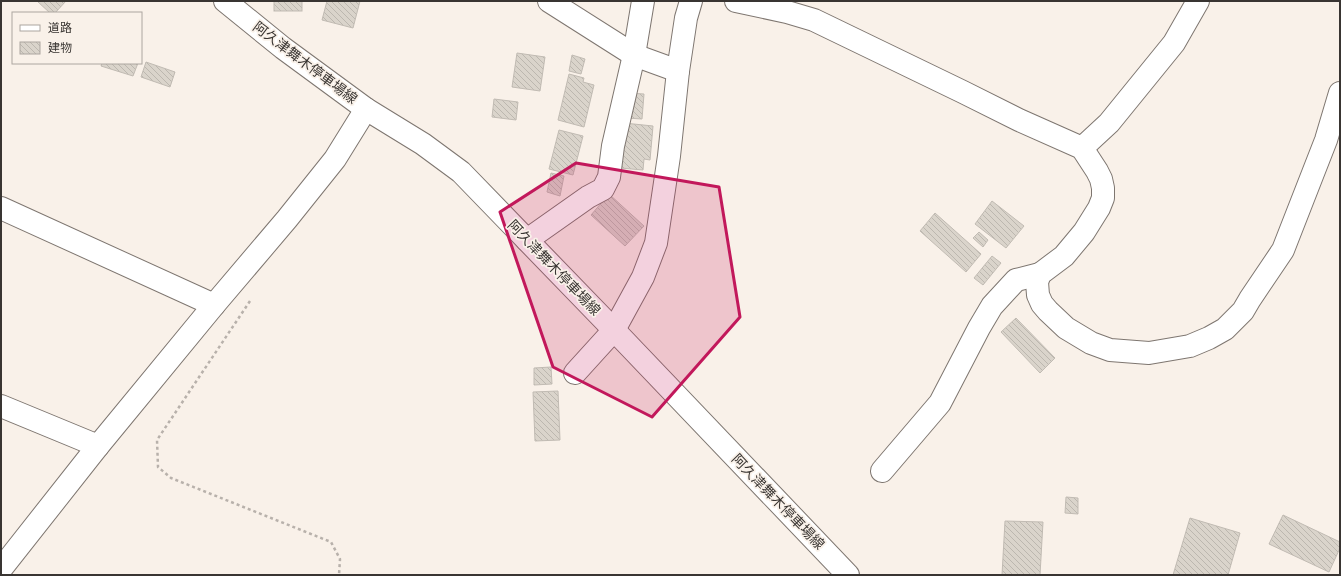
<svg xmlns="http://www.w3.org/2000/svg" width="1341" height="576" font-family="'Zilla Slab','Noto Sans JP',serif">
  <defs>
    <pattern id="building-back-hatch" width="6" height="6" patternUnits="userSpaceOnUse"><rect width="6" height="6" fill="#dad4cb"/><path d="M-1 5l2 2M0 0l6 6M5-1l2 2" fill="none" stroke="#bcb7af"/></pattern>
  </defs>
  <rect width="100%" height="100%" fill="#f9f1e9"/>
  <g fill="url(#building-back-hatch)" stroke="#c1bbb3">
    <path d="M37 1H66L55 13H50Z"/>
    <rect x="274" y="1" width="28" height="10"/>
    <path d="M327 1H360L353 28 322 20Z"/>
    <path d="M517 53 545 57 540 91 512 87Z"/>
    <path d="M572 55 585 59 581 74 569 71Z"/>
    <path d="M146 62 175 72 170 87 141 77Z"/>
    <path d="M102 63H138L133 76 101 66Z"/>
    <path d="M569 74 584 78 583 82 594 85 584 127 558 120Z"/>
    <path d="M628 93 644 94 642 119 626 118Z"/>
    <path d="M494 99 518 102 516 120 492 117Z"/>
    <path d="M624 123 653 126 650 160 644 159 643 170 620 168Z"/>
    <path d="M559 130 583 136 573 175 549 169Z"/>
    <path d="M551 173 564 176 560 196 547 192Z"/>
    <path d="M609 194 644 226 625 246 591 215Z"/>
    <path d="M992 201 1024 226 1006 248 975 224Z"/>
    <path d="M935 213 981 254 966 272 920 231Z"/>
    <path d="M979 232 988 240 983 247 973 238Z"/>
    <path d="M992 256 1001 263 983 285 974 278Z"/>
    <path d="M1016 318 1055 358 1040 373 1001 332Z"/>
    <path d="M551 367 552 384 534 385V368Z"/>
    <path d="M558 391 560 440 535 441 533 392Z"/>
    <path d="M1066 497 1078 498V514L1065 513Z"/>
    <path d="M1283 515 1340 542V548L1329 572 1269 544Z"/>
    <path d="M1190 518 1240 533 1228 575H1173Z"/>
    <path d="M1005 521 1043 522 1040 575H1002Z"/>
  </g>
  <g fill="none" stroke-linecap="round" stroke-linejoin="round">
    <defs>
      <g id="street">
        <path d="M549 1 634 55 678 71"/>
        <path d="M736 1 787 12 814 20 963 92 1019 120 1082 148 1097 171 1101 179 1103 188V198L1099 208 1084 232 1064 256 1040 274 1037 282 1038 295 1042 304 1048 311 1066 328 1091 343 1110 350 1149 353 1190 346 1209 338 1225 329 1243 311 1250 299 1283 250 1326 140 1340 93"/>
        <path d="M1082 148 1109 123 1174 43 1198 1"/>
        <path d="M1 208 214 305"/>
        <path d="M527 240 588 197 603 189 609 177 613 146 634 55 643 1"/>
        <path d="M575 373 614 330 643 277 656 243 669 156 678 71 686 18 691 1"/>
        <path d="M1 406 98 446"/>
        <path d="M882 471 940 403 979 328 992 306 1016 280 1040 274"/>
        <path d="M1 569 98 446 214 305 287 219 335 159 366 109"/>
      </g>
      <path id="secondary" d="M225 1 283 48 366 109 423 144 461 172 614 330 848 575"/>
    </defs>
    <use href="#street" stroke="#7e7670" stroke-width="24"/>
    <use href="#secondary" stroke="#7e7670" stroke-width="24"/>
    <path stroke="#b8b1ab" stroke-width="2.5" stroke-dasharray="3 3" stroke-linecap="butt" d="M250 301 157 440 158 467 171 478 331 542 340 559 339 575"/>
    <use href="#street" stroke="#fff" stroke-width="22"/>
    <use href="#secondary" stroke="#fff" stroke-width="22"/>
  </g>
  <path fill="#c2185b" fill-opacity="0.2" stroke="#c2185b" stroke-width="3" stroke-linejoin="round" d="M576 163 719 187 740 317 652 417 553 367 500 212Z"/>
  <g text-anchor="middle" dominant-baseline="central" stroke-width="3.5" stroke-linejoin="round" paint-order="stroke">
    <g font-size="14" fill="#393532" stroke="#f9f1e9">
      <text transform="translate(305 63) rotate(37)">阿久津舞木停車場線</text>
      <text transform="translate(554 268) rotate(46)">阿久津舞木停車場線</text>
      <text transform="translate(778 502) rotate(46)">阿久津舞木停車場線</text>
    </g>
  </g>
  <rect width="1341" height="576" fill="none" stroke="#393532" stroke-width="4"/>
  <rect x="12" y="12" width="130" height="52" fill="#f9f1e9" stroke="#aca6a0"/>
  <rect x="20" y="25" width="20" height="6" fill="#ffffff" stroke="#aca6a0"/>
  <text x="48" y="32" font-size="12" fill="#393532">道路</text>
  <rect x="20" y="42" width="20" height="12" fill="url(#building-back-hatch)" stroke="#aca6a0"/>
  <text x="48" y="52" font-size="12" fill="#393532">建物</text>
</svg>
